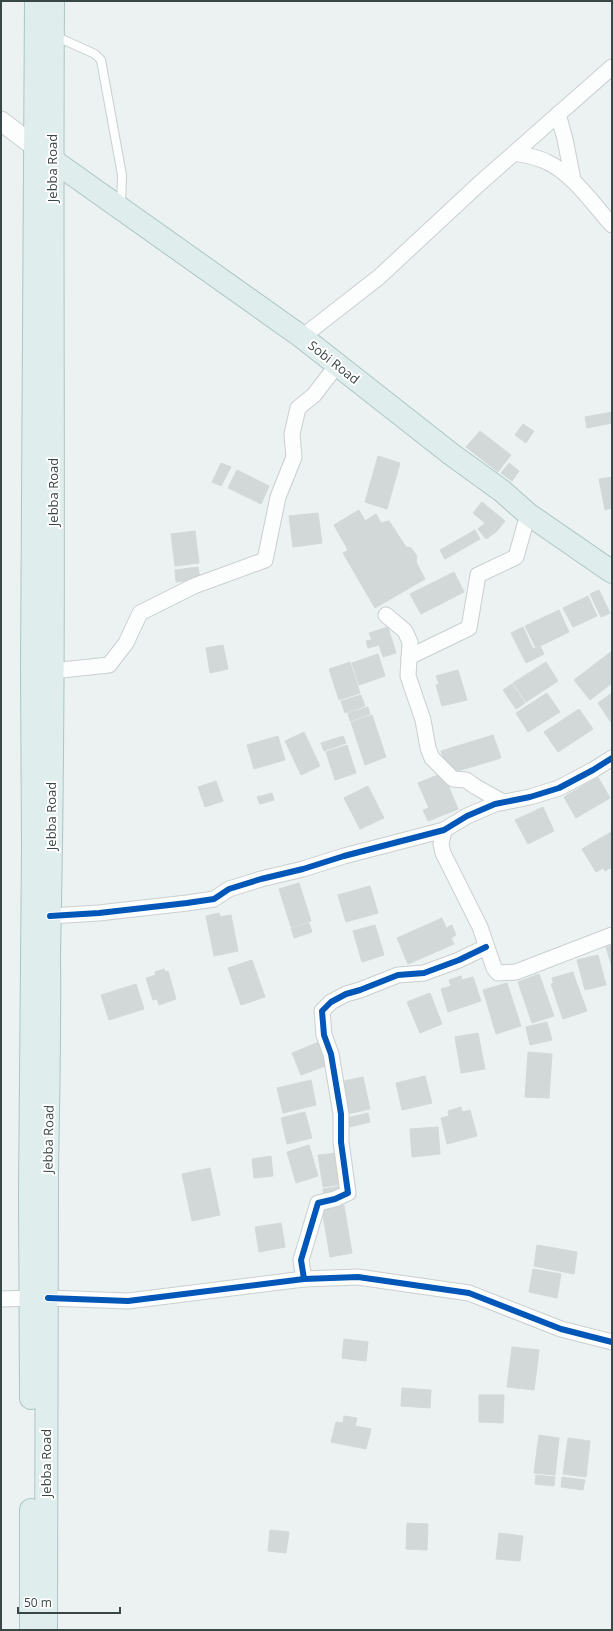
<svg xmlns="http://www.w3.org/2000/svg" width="613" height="1631" font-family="'Open Sans',sans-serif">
  <rect width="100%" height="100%" fill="#ecf1f1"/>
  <g fill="#d1d8d7" stroke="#d2d9d9">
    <path d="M612 412V423L587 428 585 417Z"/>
    <path d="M523 424 534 431 526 443 515 435Z"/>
    <path d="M480 431 511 455 498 472 466 447Z"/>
    <path d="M378 456 400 463 387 509 365 502Z"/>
    <path d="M221 463 231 467 221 486 212 482Z"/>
    <path d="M509 463 519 471 512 481 501 473Z"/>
    <path d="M237 470 269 486 261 504 228 488Z"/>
    <path d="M612 477V508L605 510 599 479Z"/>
    <path d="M482 502 505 521 496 532 486 539 478 529 485 523 473 513Z"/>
    <path d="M359 510 365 521 376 514 381 523 389 521 406 547 411 548 417 556 416 562 425 579 375 608 343 553 348 550 334 525Z"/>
    <path d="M318 513 322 543 293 547 289 516Z"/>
    <path d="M475 530 480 539 445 559 440 550Z"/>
    <path d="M195 531 199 563 175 566 171 534Z"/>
    <path d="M198 567 200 579 176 582 175 570Z"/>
    <path d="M454 572 464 592 421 614 410 594Z"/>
    <path d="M599 590 610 613 601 617 590 594Z"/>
    <path d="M588 596 597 616 573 627 563 608Z"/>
    <path d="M559 610 569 632 536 648 525 626Z"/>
    <path d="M388 627 396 653 383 657 379 645 368 648 366 641 372 640 369 633Z"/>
    <path d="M523 627 533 649 540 646 544 654 526 663 511 633Z"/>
    <path d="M223 645 228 669 210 673 206 648Z"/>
    <path d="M612 651V683L590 700 574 680Z"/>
    <path d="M378 654 385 676 359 685 352 663Z"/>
    <path d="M350 662 360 693 339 700 329 669Z"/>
    <path d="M546 662 558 681 526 702 513 683Z"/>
    <path d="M458 670 467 700 442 706 436 685 439 684 436 676Z"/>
    <path d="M512 684 525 703 516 709 503 690Z"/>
    <path d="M547 693 560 712 528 732 516 713Z"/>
    <path d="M612 693V724L598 703Z"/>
    <path d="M361 695 365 706 345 713 341 701Z"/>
    <path d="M368 707 370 714 350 721 348 713Z"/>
    <path d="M579 709 593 729 558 752 544 732Z"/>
    <path d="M372 715 386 757 365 765 351 722Z"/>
    <path d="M304 732 320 766 301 775 285 741Z"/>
    <path d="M493 735 501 758 448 774 441 751Z"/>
    <path d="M278 736 285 760 254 769 247 745Z"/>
    <path d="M343 736 346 743 324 751 321 743Z"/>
    <path d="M347 745 356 773 335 780 326 752Z"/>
    <path d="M443 773 458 809 428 821 423 810 429 808 418 783Z"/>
    <path d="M598 777 610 798 576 818 564 797Z"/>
    <path d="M216 781 223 801 205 807 198 787Z"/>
    <path d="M368 786 384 818 360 829 344 798Z"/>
    <path d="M272 793 274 800 260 804 257 797Z"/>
    <path d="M543 807 554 831 528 844 515 820Z"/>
    <path d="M611 832 612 834V867L605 871 603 868 596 872 582 849Z"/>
    <path d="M299 883 311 921 291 927 279 889Z"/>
    <path d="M370 886 378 913 346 922 338 895Z"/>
    <path d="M219 913 220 917 231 915 238 951 214 956 206 916Z"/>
    <path d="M442 918 446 928 452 925 456 935 451 938 454 944 408 964 397 938Z"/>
    <path d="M309 923 312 932 294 938 291 928Z"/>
    <path d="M375 925 384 955 362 962 353 931Z"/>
    <path d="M612 945V967L606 947Z"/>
    <path d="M598 955 606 985 585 990 577 960Z"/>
    <path d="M252 960 265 997 241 1005 228 968Z"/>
    <path d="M164 969 165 972 168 971 176 999 159 1005 157 999 153 1000 146 978 156 975 155 972Z"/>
    <path d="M573 972 583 1009 562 1015 552 978Z"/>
    <path d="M539 974 554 1016 532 1023 518 982Z"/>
    <path d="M461 976 462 980 473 977 481 1001 448 1012 441 989 451 986 449 980Z"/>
    <path d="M574 976 587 1011 563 1019 551 984Z"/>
    <path d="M507 983 521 1026 496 1034 483 990Z"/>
    <path d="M136 984 144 1009 109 1020 101 995Z"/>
    <path d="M430 993 442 1024 420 1033 407 1002Z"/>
    <path d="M547 1022 552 1040 530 1045 526 1027Z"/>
    <path d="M478 1033 485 1069 461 1073 455 1037Z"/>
    <path d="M319 1042 328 1065 301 1075 292 1053Z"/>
    <path d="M528 1052 552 1054 549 1098 525 1097Z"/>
    <path d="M425 1076 432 1103 402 1110 396 1083Z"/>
    <path d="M363 1077 370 1109 347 1114 340 1082Z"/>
    <path d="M311 1080 316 1105 283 1113 277 1088Z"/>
    <path d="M461 1107 462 1112 470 1110 477 1136 447 1144 441 1118 449 1116 448 1111Z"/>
    <path d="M305 1112 312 1138 287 1144 281 1118Z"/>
    <path d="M368 1113 370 1122 349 1127 347 1118Z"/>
    <path d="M438 1127 440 1154 412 1157 410 1129Z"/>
    <path d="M309 1145 318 1176 296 1183 287 1152Z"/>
    <path d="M338 1153 343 1184 323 1187 318 1155Z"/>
    <path d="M271 1156 273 1176 254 1178 252 1159Z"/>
    <path d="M210 1168 220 1215 192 1221 182 1174Z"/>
    <path d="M342 1186 344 1194 324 1197 323 1189Z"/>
    <path d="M344 1205 352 1253 330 1257 322 1209Z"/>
    <path d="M281 1223 285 1247 259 1252 255 1227Z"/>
    <path d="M537 1245 577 1252 574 1274 534 1266Z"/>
    <path d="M533 1269 561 1274 557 1298 529 1292Z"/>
    <path d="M344 1339 368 1342 366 1361 342 1358Z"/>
    <path d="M512 1347 539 1350 534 1390 507 1387Z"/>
    <path d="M402 1388 431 1390 430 1408 401 1406Z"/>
    <path d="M479 1395H504L503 1423 479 1422Z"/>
    <path d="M344 1416 357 1418 355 1426 371 1429 366 1449 331 1442 336 1422 343 1423Z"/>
    <path d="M539 1435 559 1438 555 1475 534 1473Z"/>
    <path d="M568 1438 590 1441 586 1477 563 1474Z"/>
    <path d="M536 1475 555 1477 554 1486 535 1484Z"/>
    <path d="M562 1477 585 1480 583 1490 561 1487Z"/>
    <path d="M407 1523 428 1524 427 1550 406 1549Z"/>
    <path d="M270 1530 289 1532 286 1553 268 1551Z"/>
    <path d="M499 1533 523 1536 520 1561 496 1559Z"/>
  </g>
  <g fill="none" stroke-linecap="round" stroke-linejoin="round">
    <defs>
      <path id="service" d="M55 36 95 54 101 60 122 175 121 206"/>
      <g id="minor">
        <path d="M558 114 565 139 573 180"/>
        <path d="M515 153C526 155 537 157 547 162 573 174 593 204 612 225"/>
        <path d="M302 337 379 277 479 184 612 67"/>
        <path d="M386 615 405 631 410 642 408 676 423 720 428 748 432 758 453 779 466 780 476 787 503 802"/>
        <path d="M409 657 469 628 478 575 516 557 528 514"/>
        <path d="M52 671 109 665 126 643 140 613 194 586 265 560 278 497 294 457 292 434 298 408 314 395 337 365"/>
        <path d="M444 830 441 844 443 853 480 927 494 968 498 973 516 972 612 935"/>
        <path d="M50 916 99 913 187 903 214 899 229 889 261 879 303 869 344 856 444 830 467 816 495 804 530 797 559 788 593 770 612 758"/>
        <path d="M304 1279 301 1260 318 1203 335 1199 348 1193 341 1142V1114L331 1054 324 1035 322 1011 331 1002 346 994 360 990 398 975 424 973 459 960 486 947"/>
        <path d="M48 1298 128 1301 304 1279 358 1277 469 1293 561 1329 612 1342"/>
        <path d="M1 1299 31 1298"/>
      </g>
      <path id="tertiary" d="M1 121 34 146"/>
      <g id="trunk">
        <path d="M51 159 302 337 451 454 502 491 528 514 612 572"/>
        <path d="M31 1398 30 1194 33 848 32 667 36 1"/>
        <path d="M31 1630V1510"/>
        <path d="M46 1630C47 1478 46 1327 47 1175 48 1102 50 1028 49 955 56 637 51 319 53 1"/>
      </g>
    </defs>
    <use href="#service" stroke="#cacfcf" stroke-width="10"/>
    <use href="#minor" stroke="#cacfcf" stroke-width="17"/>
    <use href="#tertiary" stroke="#cacfcf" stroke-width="21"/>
    <use href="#trunk" stroke="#aac6c4" stroke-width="24"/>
    <use href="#service" stroke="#fcfdfd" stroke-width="8"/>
    <use href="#minor" stroke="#fcfdfd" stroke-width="15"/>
    <use href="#tertiary" stroke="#fcfdfd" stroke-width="19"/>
    <use href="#trunk" stroke="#e0eded" stroke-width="22"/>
    <defs>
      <g id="cycleway">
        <path d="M50 916 99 913 187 903 214 899 229 889 261 879 303 869 344 856 444 830 467 816 495 804 530 797 559 788 593 770 612 758"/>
        <path d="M304 1279 301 1260 318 1203 335 1199 348 1193 341 1142V1114L331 1054 324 1035 322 1011 331 1002 346 994 360 990 398 975 424 973 459 960 486 947"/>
        <path d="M48 1298 128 1301 304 1279 358 1277 469 1293 561 1329 612 1342"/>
      </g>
    </defs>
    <use href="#cycleway" stroke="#fff" stroke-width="8"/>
    <use href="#cycleway" stroke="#0057b8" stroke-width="6"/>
  </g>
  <g text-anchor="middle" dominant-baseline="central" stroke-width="4" stroke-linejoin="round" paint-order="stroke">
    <g font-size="13" fill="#384745" stroke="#fff">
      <text transform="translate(52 168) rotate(-90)">Jebba Road</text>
      <text transform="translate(334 362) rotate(38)">Sobi Road</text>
      <text transform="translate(53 492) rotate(-90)">Jebba Road</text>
      <text transform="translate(51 816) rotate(-90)">Jebba Road</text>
      <text transform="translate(48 1139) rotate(-89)">Jebba Road</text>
      <text transform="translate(46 1463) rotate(-90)">Jebba Road</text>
    </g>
  </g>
  <rect width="613" height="1631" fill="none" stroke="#384745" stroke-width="4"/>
  <path d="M18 1607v6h102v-6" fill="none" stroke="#384745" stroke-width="2"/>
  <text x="24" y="1607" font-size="12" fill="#384745" stroke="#ffffff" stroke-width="3" paint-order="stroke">50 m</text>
</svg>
